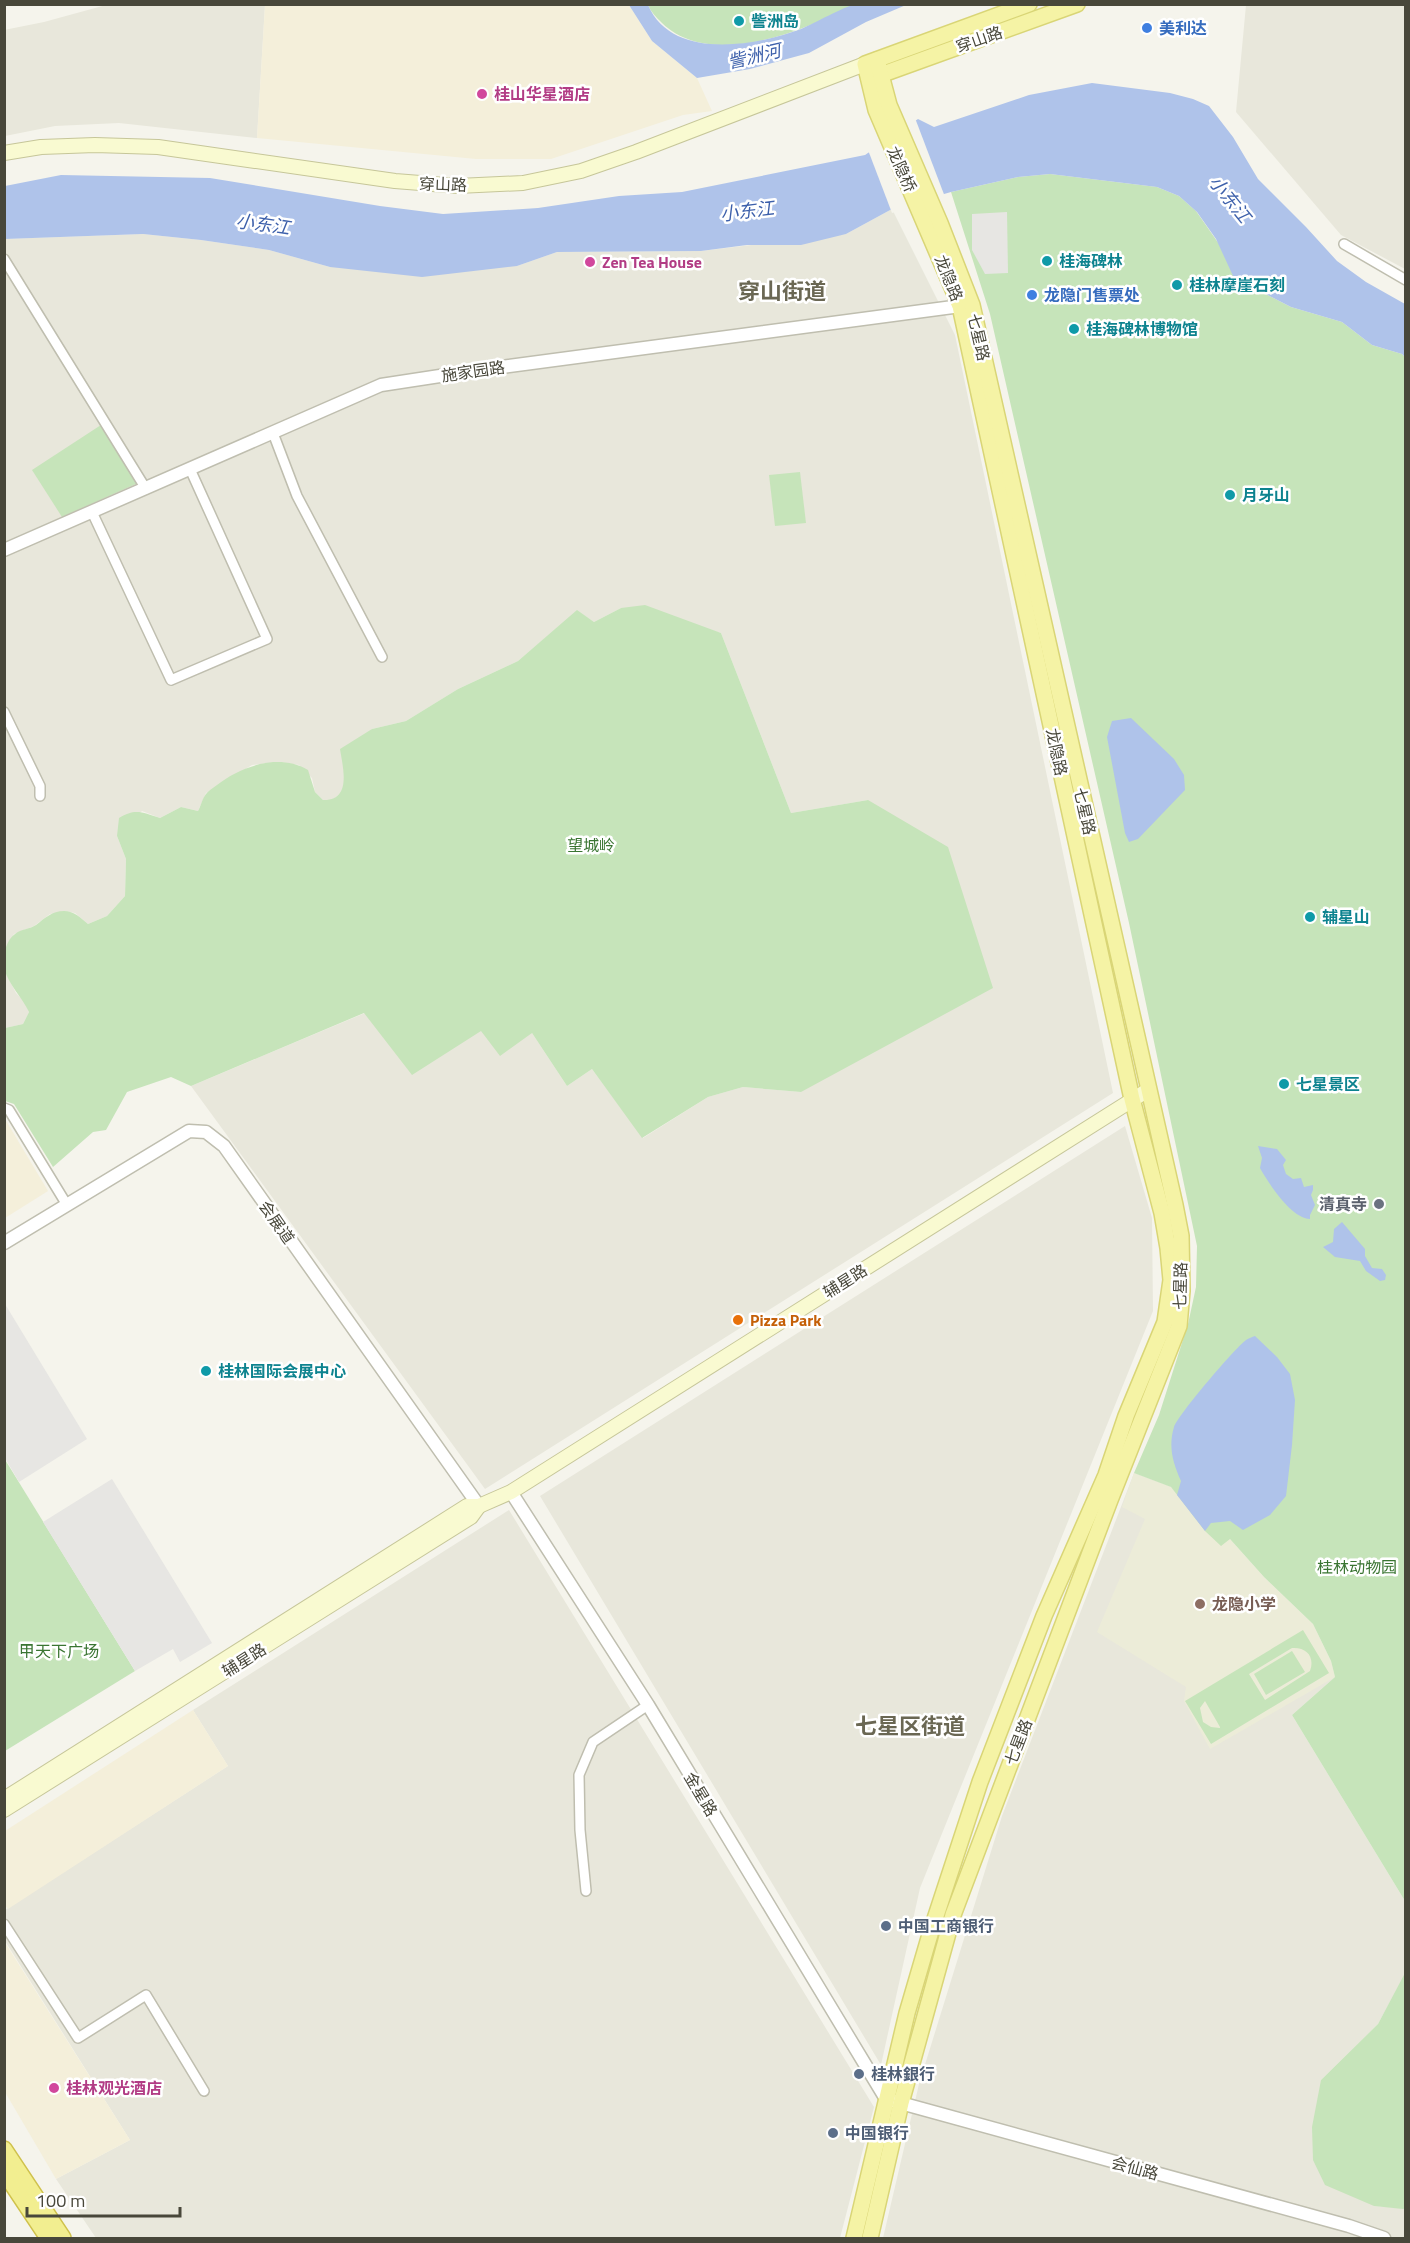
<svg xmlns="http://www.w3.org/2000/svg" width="1410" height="2243" font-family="'Titillium Web','Noto Sans SC',sans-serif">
  <rect width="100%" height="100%" fill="#f5f4ec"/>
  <g fill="#e8e7db">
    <path d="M106 5H265L257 138 119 123 55 126 5 136 4 30 44 22Z"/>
    <path d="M1246 5H1405V269L1341 235 1236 112Z"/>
    <path d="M892 209 955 335 1113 1093 485 1489 191 1086 365 1013 481 1030 532 1033 567 1086 592 1069 643 1138 708 1097 743 1087 801 1092 868 800 791 813 721 633 621 608 594 622 577 611 518 661 458 689 406 721 372 729 345 781 342 792 331 801 323 800 315 792 312 778 299 765 279 762 252 765 206 793 198 811 181 807 160 818 142 811 117 836 126 859 125 896 107 916 88 924 75 913 65 911 50 914 34 926 14 934 5 951V239L143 234 201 240 269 250 330 267 517 266 557 252 701 251 846 234Z"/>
    <path d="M4 969 16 993 24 1001 29 1012 23 1024 5 1028Z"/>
    <path d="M1125 1126 1152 1218 1153 1311 920 1888 881 2065 540 1496Z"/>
    <path d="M1134 1473 1171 1487 1335 1677 1292 1715 1405 1901 1406 1973 1378 2024 1321 2080 1374 2206 1405 2208V2238H883L919 2084 1002 1816Z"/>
    <path d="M509 1510 874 2107 840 2238H96L56 2179 130 2140 5 1941V1910L228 1766 193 1710Z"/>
  </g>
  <g fill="#f4efda">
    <path d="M265 5H629L652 41 697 78 712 111 683 115 551 159H476L257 138Z"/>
    <path d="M5 1119 48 1191 5 1218 4 1119Z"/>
    <path d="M193 1710 228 1766 8 1909 4 1904 5 1831Z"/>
    <path d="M4 1941 130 2140 56 2179 5 2092Z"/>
  </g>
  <path fill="#ececd8" d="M1134 1473 1171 1487 1205 1531 1230 1539 1264 1577 1313 1624 1331 1661 1335 1677 1210 1749 1184 1701 1186 1687 1097 1632 1145 1519 1122 1507Z"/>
  <g fill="#c6e4ba" fill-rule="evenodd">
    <path d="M648 5H854C803 31 711 70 662 23 656 17 651 12 648 5Z"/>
    <path d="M1050 174 1157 187 1179 196 1196 211 1219 244 1235 278 1291 307 1342 322 1372 345 1402 354 1405 357V1901L1292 1715 1335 1677 1331 1661 1313 1624 1264 1577 1230 1539 1221 1546 1205 1531 1171 1487 1134 1473 1159 1415 1188 1324 1196 1287 1197 1246 1129 923 990 314 951 192 1018 177Z"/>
    <path d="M101 425 138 483 62 517 32 470Z"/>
    <path d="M800 472 806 523 775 526 769 475Z"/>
    <path d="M645 605 721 633 791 813 868 800 948 847 993 988 801 1092 743 1087 708 1097 642 1138 592 1069 567 1086 532 1033 500 1056 481 1031 412 1075 364 1013 191 1086 171 1077 127 1092 106 1130 93 1132 53 1167 14 1104 5 1101V1028L23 1024 29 1012C22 997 8 984 4 968 3 957 5 941 15 934 21 929 30 929 36 925 45 918 52 911 64 911 74 911 81 918 88 924L107 916 125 896 126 859 117 836 119 818C135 808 142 812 160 818L181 807 198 811C201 806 202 799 206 794 208 791 213 788 217 785 241 766 279 753 308 770L315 792 323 800C352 801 343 768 340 749L372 729 406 721 458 689 518 661 577 610 594 622 621 608Z"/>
    <path d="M4 1458 135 1671 5 1751H4Z"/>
    <path d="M1303 1630 1329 1673 1211 1744 1185 1701ZM1292 1648C1307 1647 1315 1657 1310 1671L1265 1700 1249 1674ZM1205 1701 1220 1727V1728L1211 1727 1203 1722 1200 1708Z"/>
    <path d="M1292 1651 1305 1672 1266 1695 1254 1674Z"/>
    <path d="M1405 1973 1406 2208 1403 2209 1374 2206 1325 2185 1313 2160 1312 2127 1321 2080 1378 2024Z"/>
  </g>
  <g fill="#e7e6e3">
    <path d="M1007 212 1008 273 985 274 972 250V214Z"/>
    <path d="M5 1304 87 1439 19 1482 5 1458Z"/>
    <path d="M112 1479 212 1643 180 1662 173 1649 135 1671 43 1522Z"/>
  </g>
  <g fill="#afc3ea">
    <path d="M629 5H648C672 61 756 46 801 29 815 23 843 7 856 4 872 2 890 4 906 5L866 22 809 53 750 69 697 78 652 41Z"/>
    <path d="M1092 83 1170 93 1193 99 1209 106 1233 137 1258 179 1306 227 1337 261 1366 282 1405 304V357L1402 354 1372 345 1342 322 1291 307 1234 278 1216 239 1197 212 1179 196 1157 187 1050 174 1018 177 951 192 892 209 846 234 801 245H747L701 251 557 252 517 266 422 277 330 267 269 250 201 240 143 234 5 239V186L61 175 210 178 380 206 443 214 538 208 619 196 682 192 865 155 918 119 934 127 1029 95Z"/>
    <path d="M1131 718 1174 759 1184 775 1185 790 1138 839 1129 842 1125 833 1107 737 1112 721Z"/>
    <path d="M1258 1146 1277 1149 1286 1160 1283 1165 1286 1174 1293 1179 1301 1178 1304 1187 1313 1185V1190L1311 1195 1315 1205 1310 1215V1219C1291 1218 1269 1184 1260 1168L1262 1158Z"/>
    <path d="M1342 1222 1365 1249V1256L1372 1268 1382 1269 1386 1275 1385 1280 1380 1281 1366 1271 1360 1261 1335 1257 1323 1247 1333 1242 1334 1229Z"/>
    <path d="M1255 1336 1277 1357 1290 1374 1295 1400 1292 1445 1286 1496 1270 1515 1243 1530 1230 1521 1211 1523 1205 1531 1177 1495 1181 1481C1173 1463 1168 1447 1174 1427 1178 1415 1235 1348 1246 1340 1249 1338 1252 1337 1255 1336Z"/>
  </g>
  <path fill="#f5f4ec" d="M915 118 945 197 892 213 868 150Z"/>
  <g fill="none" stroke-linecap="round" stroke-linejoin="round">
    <defs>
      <g id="minor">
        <path d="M1344 244 1406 280"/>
        <path d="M4 259 146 489"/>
        <path d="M273 433 297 496 382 657"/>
        <path d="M92 512 171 680 267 639 190 469"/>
        <path d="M4 712 40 786V796"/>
        <path d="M4 1108 9 1110 67 1205"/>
        <path d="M586 1891 580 1830 579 1775 593 1742 648 1705"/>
        <path d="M4 1924 78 2038 146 1995 204 2091"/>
      </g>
      <g id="tertiary">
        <path d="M4 550 381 385 479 370 968 305"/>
        <path d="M4 1243 189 1131 206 1132 224 1146 479 1506"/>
        <path d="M511 1492 648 1705 886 2099 1349 2226 1384 2238"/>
      </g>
      <g id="secondary">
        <path d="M4 153 41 147 95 145 158 147 395 181 458 186 523 183 581 171 636 152 865 64"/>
        <path d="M4 1799 467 1506H479L511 1492 1148 1090"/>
        <path d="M4 1810 471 1517 479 1506"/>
      </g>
      <g id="primary">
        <path d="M872 78 1077 4"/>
        <path d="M854 2238 907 2013 931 1931 980 1782 1044 1616 1106 1475 1126 1416 1165 1322 1171 1280 1168 1248 1162 1213 1132 1099 960 306 876 110 865 64 1029 4"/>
        <path d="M870 2238 901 2103 953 1915 1110 1500 1179 1326 1182 1291 1181 1236 1175 1205 972 305 940 223 889 105 877 60"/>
      </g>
      <g id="trunk">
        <path d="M4 2149 63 2238"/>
        <path d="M4 2172 48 2238"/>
      </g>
    </defs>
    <use href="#minor" stroke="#bfbeaf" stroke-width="12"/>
    <use href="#tertiary" stroke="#bfbeaf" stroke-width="15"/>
    <use href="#secondary" stroke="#c6c699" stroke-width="16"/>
    <use href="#primary" stroke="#d9d576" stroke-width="18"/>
    <use href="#trunk" stroke="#cfc14c" stroke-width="18"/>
    <use href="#minor" stroke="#fff" stroke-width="9"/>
    <use href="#tertiary" stroke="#fff" stroke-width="12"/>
    <use href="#secondary" stroke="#f9fad1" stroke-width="14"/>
    <use href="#primary" stroke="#f5f3a5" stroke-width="15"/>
    <use href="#trunk" stroke="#f2ee90" stroke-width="15"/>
  </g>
  <g fill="#0f9aa8" stroke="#fff" stroke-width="2">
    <circle cx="739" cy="21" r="6"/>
    <circle cx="1047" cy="261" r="6"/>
    <circle cx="1177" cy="285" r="6"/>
    <circle cx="1074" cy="329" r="6"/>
    <circle cx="1230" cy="495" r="6"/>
    <circle cx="1310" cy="917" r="6"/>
    <circle cx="1284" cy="1084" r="6"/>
    <circle cx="206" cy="1371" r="6"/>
  </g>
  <g fill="#3f7fe0" stroke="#fff" stroke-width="2">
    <circle cx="1147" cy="28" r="6"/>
    <circle cx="1032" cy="295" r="6"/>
  </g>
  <g fill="#d1479c" stroke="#fff" stroke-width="2">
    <circle cx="482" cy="94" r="6"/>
    <circle cx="590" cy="262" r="6"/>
    <circle cx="54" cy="2088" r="6"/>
  </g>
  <circle fill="#6b7280" stroke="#fff" stroke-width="2" cx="1379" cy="1204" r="6"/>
  <circle fill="#e8710a" stroke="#fff" stroke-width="2" cx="738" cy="1320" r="6"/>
  <circle fill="#8d6e63" stroke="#fff" stroke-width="2" cx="1200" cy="1604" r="6"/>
  <g fill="#5c6f8a" stroke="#fff" stroke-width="2">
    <circle cx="886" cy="1926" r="6"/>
    <circle cx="859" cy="2074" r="6"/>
    <circle cx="833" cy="2133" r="6"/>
  </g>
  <g text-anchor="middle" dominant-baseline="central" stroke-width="5" stroke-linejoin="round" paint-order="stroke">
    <g font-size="16" font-weight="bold" fill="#0d838f" stroke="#fff" text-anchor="start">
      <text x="751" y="21">訾洲岛</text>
      <text x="1059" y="261">桂海碑林</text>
      <text x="1189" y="285">桂林摩崖石刻</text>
      <text x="1086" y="329">桂海碑林博物馆</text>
      <text x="1242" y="495">月牙山</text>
      <text x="1322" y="917">辅星山</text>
      <text x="1296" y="1084">七星景区</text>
      <text x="218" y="1371">桂林国际会展中心</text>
    </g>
    <g font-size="16" font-weight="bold" fill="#366cbe" stroke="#fff" text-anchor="start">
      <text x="1159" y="28">美利达</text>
      <text x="1044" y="295">龙隐门售票处</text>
    </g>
    <g font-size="16" fill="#48473a" stroke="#fff">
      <text transform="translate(979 39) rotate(-19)">穿山路</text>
      <text transform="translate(902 169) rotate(66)">龙隐桥</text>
      <text transform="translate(443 184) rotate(2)">穿山路</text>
      <text transform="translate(949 278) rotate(68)">龙隐路</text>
      <text transform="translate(979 337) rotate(77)">七星路</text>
      <text transform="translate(473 371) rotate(-8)">施家园路</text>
      <text transform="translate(1057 752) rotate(78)">龙隐路</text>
      <text transform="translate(1085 811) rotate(77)">七星路</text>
      <text transform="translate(277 1222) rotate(55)">会展道</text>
      <text transform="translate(845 1281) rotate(-32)">辅星路</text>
      <text transform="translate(1180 1286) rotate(-89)">七星路</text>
      <text transform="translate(244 1660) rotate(-32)">辅星路</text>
      <text transform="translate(1018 1742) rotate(-69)">七星路</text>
      <text transform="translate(701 1794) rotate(59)">金星路</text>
      <text transform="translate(1135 2168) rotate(15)">会仙路</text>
    </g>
    <g font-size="16" font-weight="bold" fill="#b23c85" stroke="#fff" text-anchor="start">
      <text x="494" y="94">桂山华星酒店</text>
      <text x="602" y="262">Zen Tea House</text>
      <text x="66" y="2088">桂林观光酒店</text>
    </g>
    <g font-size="16" fill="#3a7532" stroke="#fff">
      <text x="591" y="845">望城岭</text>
      <text x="1357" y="1567">桂林动物园</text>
      <text x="59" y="1651">甲天下广场</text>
    </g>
    <g font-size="16" font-weight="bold" fill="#5b616d" stroke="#fff" text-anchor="end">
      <text x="1367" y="1204">清真寺</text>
    </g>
    <g font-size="16" font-weight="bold" fill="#c56008" stroke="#fff" text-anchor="start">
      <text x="750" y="1320">Pizza Park</text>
    </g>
    <g font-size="16" font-weight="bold" fill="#785e54" stroke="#fff" text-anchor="start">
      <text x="1212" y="1604">龙隐小学</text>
    </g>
    <g font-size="16" font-weight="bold" fill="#4e5e75" stroke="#fff" text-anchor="start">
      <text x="898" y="1926">中国工商银行</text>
      <text x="871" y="2074">桂林銀行</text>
      <text x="845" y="2133">中国银行</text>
    </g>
    <g font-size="18" font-style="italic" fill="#3d60ab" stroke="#fff">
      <text transform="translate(754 56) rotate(-13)">訾洲河</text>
      <text transform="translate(1230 199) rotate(51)">小东江</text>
      <text transform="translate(747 211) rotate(-7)">小东江</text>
      <text transform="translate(263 224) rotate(8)">小东江</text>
    </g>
    <g font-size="22" font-weight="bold" fill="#6a6753" stroke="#fff">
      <text x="782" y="291">穿山街道</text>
      <text x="910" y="1726">七星区街道</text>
    </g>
  </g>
  <rect width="1410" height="2243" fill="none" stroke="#48473a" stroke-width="12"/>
  <path d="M27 2207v9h153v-9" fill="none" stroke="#48473a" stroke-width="3"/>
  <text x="36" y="2207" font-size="18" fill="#48473a" stroke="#ffffff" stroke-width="4.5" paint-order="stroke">100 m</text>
</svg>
